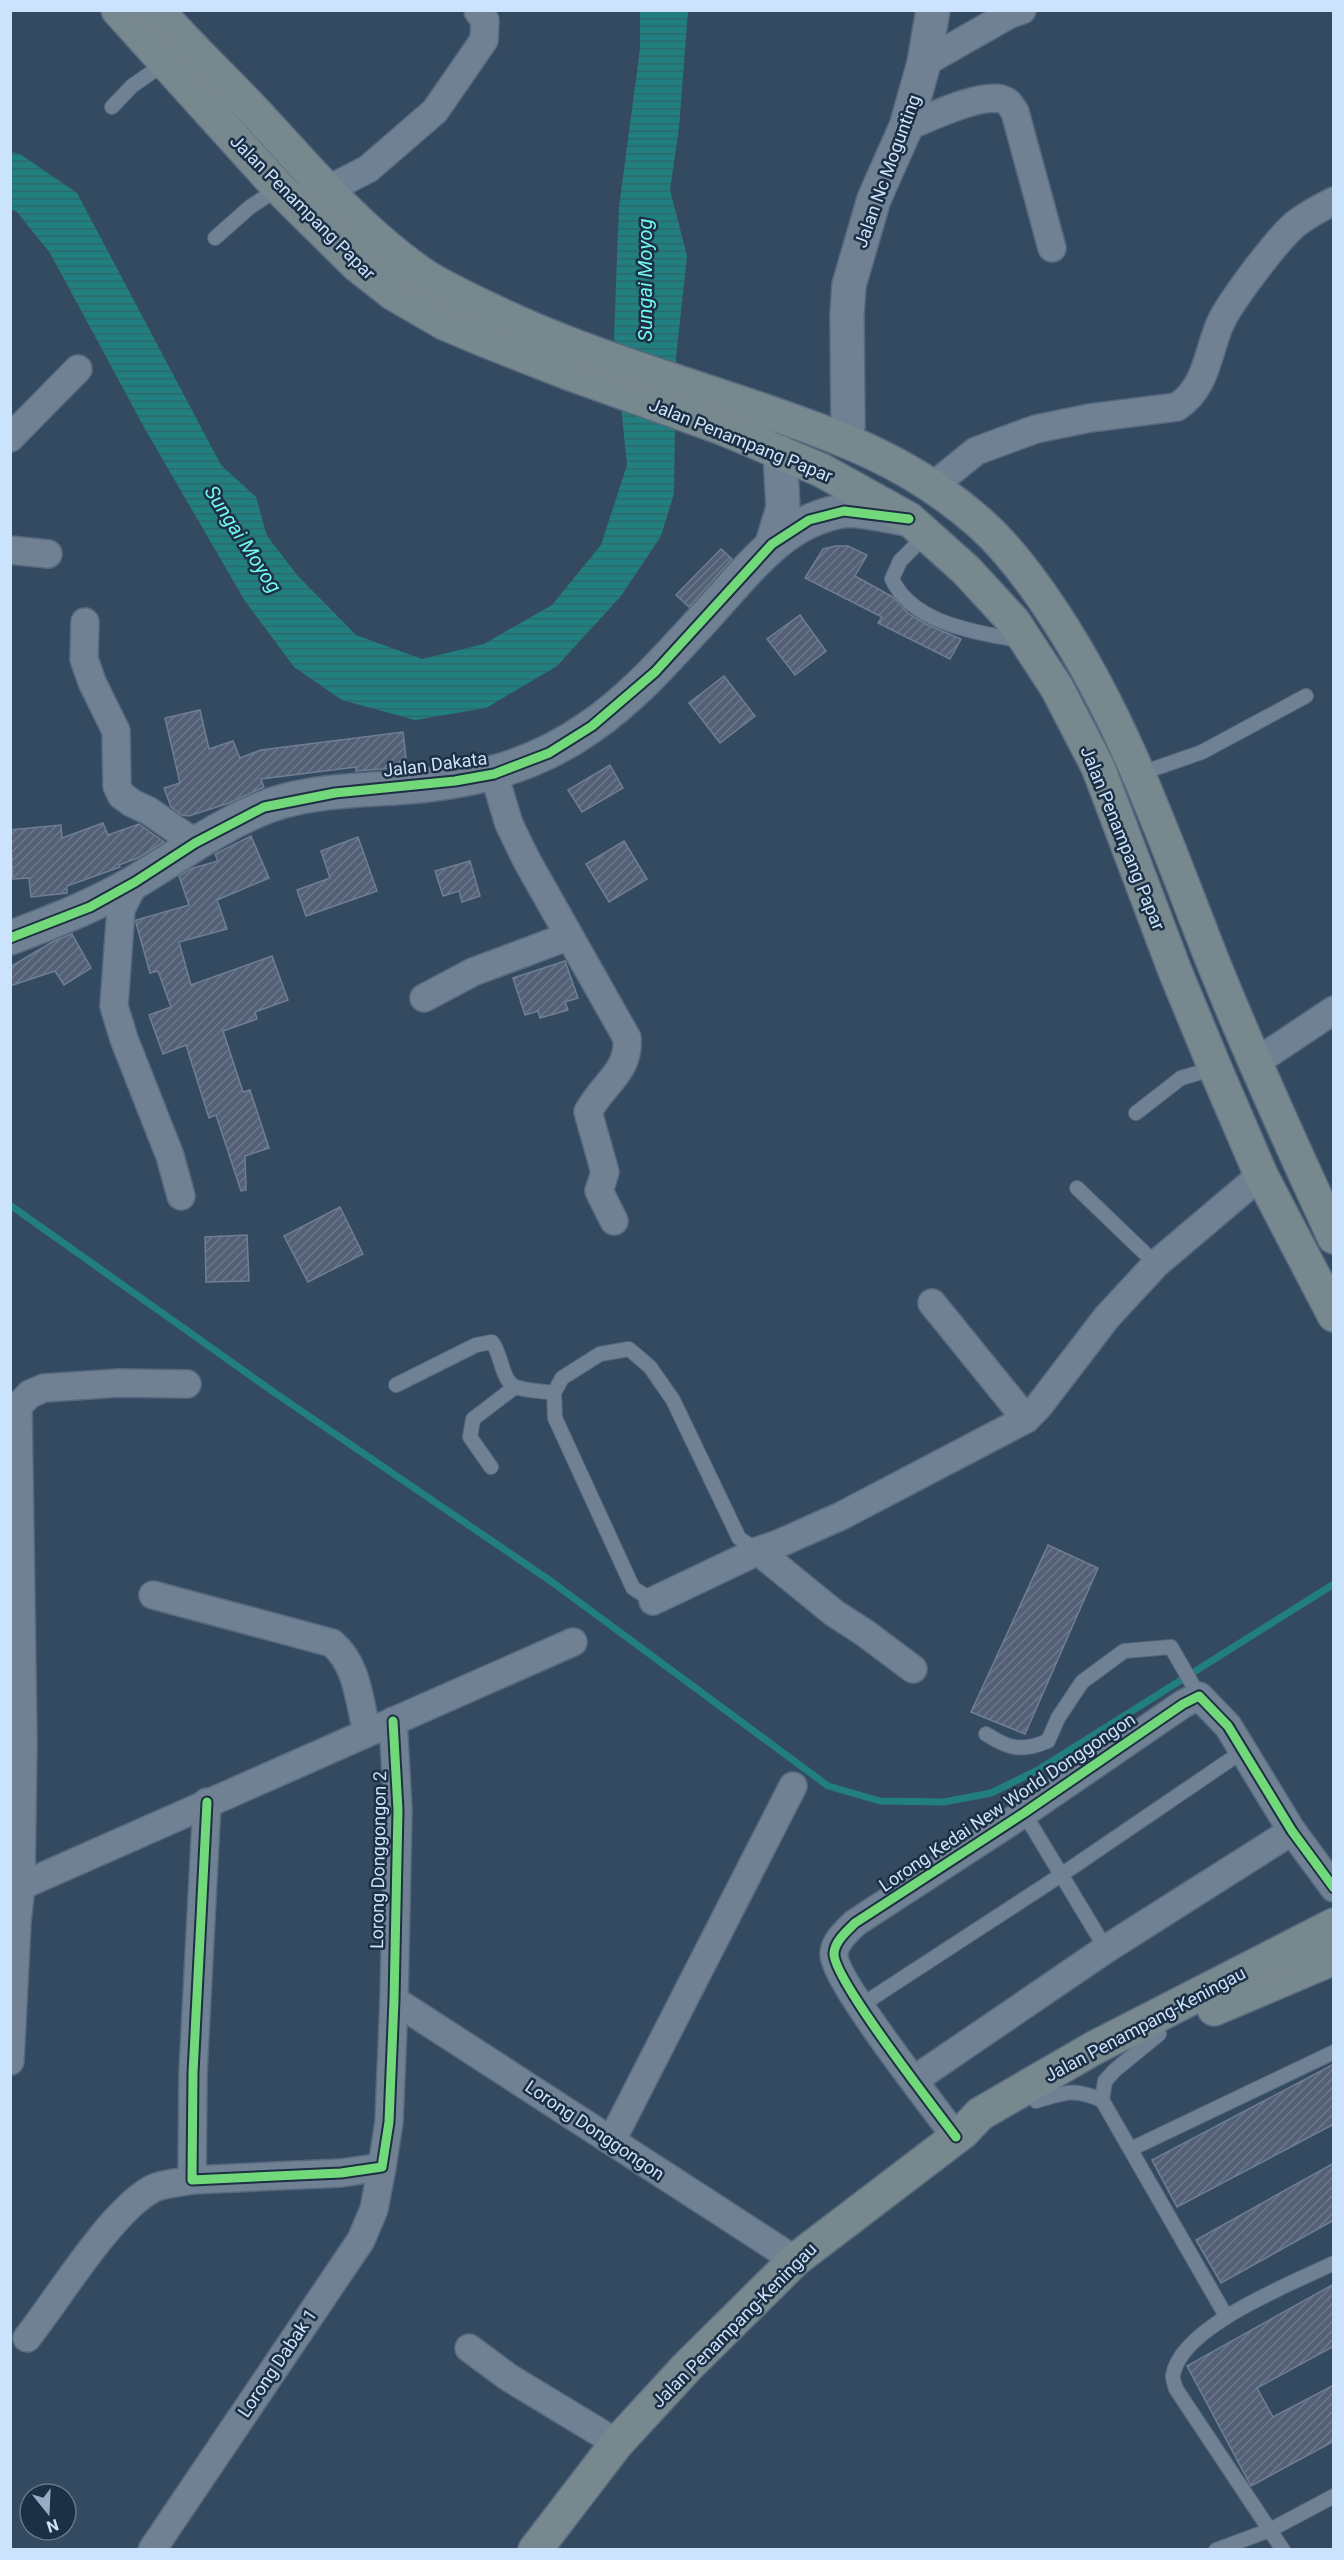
<svg xmlns="http://www.w3.org/2000/svg" width="1344" height="2560" font-family="Roboto,sans-serif">
  <defs>
    <pattern id="water-rules" width="6" height="5" patternUnits="userSpaceOnUse" patternTransform="scale(1.5)"><rect width="6" height="5" fill="#227f7f"/><path d="M0 2.5h6" fill="none" stroke="#2d676b"/></pattern>
    <pattern id="building-hatch" width="6" height="6" patternUnits="userSpaceOnUse" patternTransform="scale(1.5)"><rect width="6" height="6" fill="#536075"/><path d="M-1 1l2-2M0 6l6-6M5 7l2-2" fill="none" stroke="#6b778a"/></pattern>
  </defs>
  <rect width="100%" height="100%" fill="#344a61"/>
  <path fill="url(#water-rules)" d="M640 11H688L679 128 670 190 687 256 676 357 674 493 661 536 621 596 557 666 486 708 415 720 342 700 294 667 245 601 145 429 50 253 17 212 11 209V152L20 154 77 193 221 465 256 497 267 536 298 576 356 635 422 659 484 644 552 605 601 545 627 465 614 336 619 207 640 49Z"/>
  <g fill="none" stroke-linecap="round" stroke-linejoin="round">
    <path stroke="#227f7f" stroke-width="7" d="M10 1205 275 1393 552 1582 828 1786 880 1801 944 1802 991 1793 1038 1770 1334 1584"/>
  </g>
  <g fill="url(#building-hatch)" stroke="#707e93" stroke-width="1.5">
    <path d="M836 546H848L867 555 855 576 893 597 909 614 926 624 961 639 950 659 878 623 882 617 805 578 823 549Z"/>
    <path d="M721 549 732 559 689 607 676 595Z"/>
    <path d="M800 615 826 651 795 675 767 639Z"/>
    <path d="M724 676 755 716 720 743 689 703Z"/>
    <path d="M200 710 209 749 233 741 240 758 261 750 403 732 407 767 356 771V767L261 779 264 787 229 803 189 816 182 815 171 807 164 788 180 783 165 718Z"/>
    <path d="M610 765 623 788 582 812 568 790Z"/>
    <path d="M103 823 108 835 139 824 164 842 138 858 119 865 120 867 67 886V893L31 897 29 878 13 879 10 830 61 825 62 838Z"/>
    <path d="M251 836 269 878 217 900 227 929 179 942 191 985 272 956 288 1000 255 1012 257 1019 223 1031 243 1092 250 1090 269 1148 245 1156 246 1190 241 1191 216 1115 209 1118 186 1045 163 1054 149 1015 171 1007 158 971 150 973 136 923V920L189 905 179 876 190 869 218 861 215 854Z"/>
    <path d="M358 837 377 891 306 916 297 890 330 878 321 851Z"/>
    <path d="M624 841 647 879 609 902 586 864Z"/>
    <path d="M470 861 480 896 462 902 459 891 443 896 435 871Z"/>
    <path d="M72 934 91 968 64 985 55 971 10 986V967L54 941Z"/>
    <path d="M565 961 578 998 565 1002 568 1010 540 1018 538 1011 525 1015 513 978Z"/>
    <path d="M340 1207 363 1254 308 1282 284 1236Z"/>
    <path d="M247 1235 249 1281 206 1282 205 1237Z"/>
    <path d="M1048 1545 1098 1568 1025 1734 971 1712Z"/>
    <path d="M1334 2064V2124L1177 2207 1152 2160Z"/>
    <path d="M1334 2163V2220L1221 2283 1196 2240Z"/>
    <path d="M1334 2284V2346L1257 2388 1273 2417 1334 2385V2441L1251 2486 1187 2366Z"/>
  </g>
  <g fill="none" stroke-linecap="round" stroke-linejoin="round">
    <defs>
      <g id="lane">
        <path d="M112 107 132 86 165 63"/>
        <path d="M215 238 250 207 279 188"/>
        <path d="M927 534 900 561 892 579C913 625 978 632 1022 641"/>
        <path d="M1139 774 1202 752 1306 696"/>
        <path d="M1136 1113 1181 1078 1215 1068"/>
        <path d="M1077 1188 1156 1264"/>
        <path d="M396 1385 476 1345 492 1342C502 1354 501 1381 516 1387 527 1391 542 1391 554 1393"/>
        <path d="M491 1467 470 1437 473 1419 515 1387"/>
        <path d="M653 1601 633 1588 555 1418 554 1393 562 1378 600 1354 629 1349 650 1367 673 1400 739 1538 758 1551"/>
        <path d="M986 1734C1009 1749 1022 1752 1048 1741L1058 1718 1082 1682 1124 1651 1171 1647 1199 1696"/>
        <path d="M1024 1813 1106 1949"/>
        <path d="M860 2006 1061 1875 1243 1751"/>
        <path d="M1102 2100 1105 2081 1115 2070 1159 2034"/>
        <path d="M1036 2101C1067 2092 1072 2088 1102 2100L1226 2316"/>
        <path d="M1131 2149 1334 2052"/>
        <path d="M1216 2550 1270 2530 1334 2496"/>
        <path d="M1283 2550 1176 2389C1175 2385 1172 2379 1173 2375 1181 2326 1293 2283 1334 2263"/>
      </g>
      <g id="street">
        <path d="M924 63 1010 14 1022 10"/>
        <path d="M906 127C929 118 977 94 1001 99 1009 101 1011 106 1015 112L1052 248"/>
        <path d="M325 191 368 169 435 111 484 40 485 20 478 11"/>
        <path d="M10 438 78 369"/>
        <path d="M933 486 976 451 1036 429 1090 418 1177 407C1207 387 1207 354 1220 324 1229 303 1280 235 1298 222 1309 214 1322 207 1334 201"/>
        <path d="M10 550 48 554"/>
        <path d="M85 622 84 659 92 682 116 731 117 786 121 795 132 803 149 811 195 843"/>
        <path d="M494 774 509 824 527 861 627 1038C630 1072 602 1084 588 1112L605 1172 599 1191 614 1221"/>
        <path d="M135 882 121 909 114 1006 124 1039 170 1156 181 1196"/>
        <path d="M424 998 473 972 569 936"/>
        <path d="M1253 1064 1334 1010"/>
        <path d="M932 1303 1026 1419"/>
        <path d="M758 1551 834 1613 865 1633 913 1669"/>
        <path d="M153 1595 332 1643C358 1665 359 1701 367 1732"/>
        <path d="M653 1601 758 1551 778 1544 841 1516 1026 1419 1038 1407 1107 1317 1156 1264 1261 1175"/>
        <path d="M207 1802 193 2073 192 2180 341 2173 382 2167 389 2122 394 2000 398 1810 393 1721"/>
        <path d="M21 1886 573 1642"/>
        <path d="M394 2000 795 2260"/>
        <path d="M10 2061 17 1922 21 1886 23 1741 18 1406 30 1394 44 1388 119 1383 187 1384"/>
        <path d="M914 2080 1106 1949 1292 1831"/>
        <path d="M956 2137C936 2110 832 1978 834 1953 835 1941 847 1931 855 1923L1024 1813 1183 1704 1199 1696 1228 1726 1292 1831 1334 1888"/>
        <path d="M612 2140 793 1786"/>
        <path d="M27 2338C58 2299 111 2211 152 2189 163 2183 180 2183 192 2180"/>
        <path d="M469 2348 508 2377 617 2443"/>
        <path d="M152 2550 361 2240 374 2209 382 2167"/>
      </g>
      <g id="secondary">
        <path d="M846 439 848 426 847 314 849 285 874 199 906 127 924 63 933 10"/>
        <path d="M772 544 783 508 780 452"/>
        <path d="M10 938C52 922 94 906 133 883 176 858 216 827 263 808 301 792 354 790 395 788 467 783 531 769 590 727 634 697 670 655 706 616 745 574 781 521 842 511 859 508 890 517 908 519"/>
      </g>
      <g id="primary">
        <path d="M118 10 279 188 357 265 394 294 444 323 484 340 568 373 722 428 821 470 909 519 966 570 1014 622 1057 688 1098 767 1175 971 1215 1068 1261 1175 1334 1315"/>
        <path d="M157 10C189 46 224 79 257 114 310 171 360 232 425 276 447 290 474 302 497 313 581 353 672 379 759 409 845 439 911 462 981 524 1010 550 1033 582 1054 614 1125 722 1164 838 1211 957 1249 1052 1291 1144 1334 1237"/>
        <path d="M1214 2009 1334 1958"/>
        <path d="M535 2550 617 2443 687 2367 795 2260 963 2132 980 2114 1094 2048 1334 1925"/>
      </g>
    </defs>
    <use href="#lane" stroke="#56697e" stroke-width="16"/>
    <use href="#street" stroke="#56697e" stroke-width="30"/>
    <use href="#secondary" stroke="#56697e" stroke-width="36"/>
    <use href="#primary" stroke="#56697e" stroke-width="36"/>
    <use href="#lane" stroke="#708194" stroke-width="14"/>
    <use href="#street" stroke="#708194" stroke-width="27"/>
    <use href="#secondary" stroke="#708194" stroke-width="33"/>
    <use href="#primary" stroke="#77888e" stroke-width="33"/>
    <defs>
      <g id="cycleway">
        <path d="M10 938 90 907 135 882 195 843 264 807 335 793 455 781 494 774 549 753 592 726 655 672 772 544 809 520 844 511 909 519"/>
        <path d="M207 1802 193 2073 192 2180 341 2173 382 2167 389 2122 394 2000 398 1810 393 1721"/>
        <path d="M956 2137C936 2110 832 1978 834 1953 835 1941 847 1931 855 1923L1024 1813 1183 1704 1199 1696 1228 1726 1292 1831 1334 1888"/>
      </g>
    </defs>
    <use href="#cycleway" stroke="#1d2f43" stroke-width="13"/>
    <use href="#cycleway" stroke="#71d979" stroke-width="9"/>
  </g>
  <g text-anchor="middle" dominant-baseline="central" stroke-width="5" stroke-linejoin="round" paint-order="stroke">
    <g font-size="18" fill="#cce3fd" stroke="#1d2f43">
      <text transform="translate(887 171) rotate(-70)">Jalan Nc Mogunting</text>
      <text transform="translate(303 207) rotate(45)">Jalan Penampang Papar</text>
      <text transform="translate(741 440) rotate(22)">Jalan Penampang Papar</text>
      <text transform="translate(435 764) rotate(-7)">Jalan Dakata</text>
      <text transform="translate(1123 838) rotate(68)">Jalan Penampang Papar</text>
      <text transform="translate(1007 1802) rotate(-34)">Lorong Kedai New World Donggongon</text>
      <text transform="translate(378 1860) rotate(-89)">Lorong Donggongon 2</text>
      <text transform="translate(1145 2024) rotate(-28)">Jalan Penampang-Keningau</text>
      <text transform="translate(595 2130) rotate(34)">Lorong Donggongon</text>
      <text transform="translate(734 2325) rotate(-45)">Jalan Penampang-Keningau</text>
      <text transform="translate(277 2363) rotate(-56)">Lorong Dabak 1</text>
    </g>
    <g font-size="20" font-style="italic" fill="#72f8f3" stroke="#1d2f43">
      <text transform="translate(645 280) rotate(-90)">Sungai Moyog</text>
      <text transform="translate(243 539) rotate(57)">Sungai Moyog</text>
    </g>
  </g>
  <rect width="1344" height="2560" fill="none" stroke="#cce3fd" stroke-width="24"/>
  <g transform="translate(48 2512) rotate(162)"><circle r="28" fill="#1d2f43" stroke="#63778d" stroke-width="1.5"/>
  <path d="M0-4.5L10 22L0 15L-10 22Z" fill="#97adc6"/>
  <text y="-9" font-size="16" font-weight="bold" text-anchor="middle" fill="#cce3fd">N</text>
  </g>
</svg>
